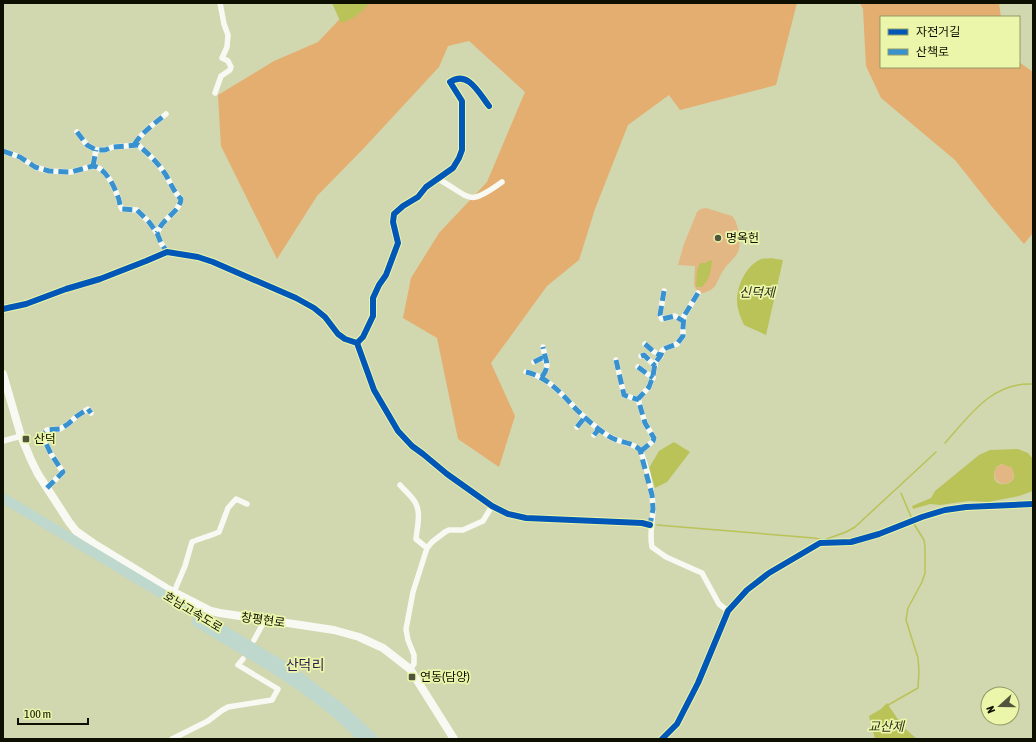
<svg xmlns="http://www.w3.org/2000/svg" width="1036" height="742" font-family="'Asap Condensed','Noto Sans KR',sans-serif">
  <rect width="100%" height="100%" fill="#d1d7af"/>
  <g fill="#e3b784">
    <path d="M706 208 732 216C738 221 741 241 739 248 738 257 727 263 723 271 719 276 717 286 712 289 707 292 703 294 698 293L694 285 695 266 678 265 684 244 697 212 701 209Z"/>
    <circle cx="1004" cy="474" r="10"/>
  </g>
  <g fill="#e4ae70">
    <path d="M355 3H797L776 85 680 110 669 95 628 125 595 209 579 260 547 286 491 363 515 416 499 467 458 439 437 338 403 318 411 278 439 233 487 182 525 92 469 41 448 46 439 67 364 148 317 196 277 259 221 146 218 95 274 61 318 42Z"/>
    <path d="M860 3H999L1001 17H881V67H1019V62L1033 72V233L1024 244 993 208 955 160 881 98 866 66 863 9Z"/>
  </g>
  <g fill="#b9c358" fill-rule="evenodd">
    <path d="M332 3H369C364 12 351 20 341 23Z"/>
    <path d="M770 258 783 260 766 335 744 325C741 318 737 309 737 301 737 285 746 266 761 259 764 258 768 259 770 258Z"/>
    <path d="M712 260C711 271 710 279 702 287H696L697 271 700 263H706L708 261Z"/>
    <path d="M674 442 690 452 667 482 655 488 649 468 659 451Z"/>
    <path d="M1018 449 1028 453 1033 459V491L1019 496 988 502 968 501 940 505 930 504 913 509 912 506 931 498 935 491 979 455 990 450ZM1002 464 1011 467C1024 486 991 491 994 473 995 468 998 465 1002 464Z"/>
    <path d="M887 703 903 727 917 739H875L869 716 881 709Z"/>
  </g>
  <g fill="none" stroke-linecap="round" stroke-linejoin="round">
    <g stroke="#b9c358" stroke-width="1.5">
      <path d="M945 443C970 415 992 382 1033 384"/>
      <path d="M901 493 912 519"/>
      <path d="M657 525 814 538 824 540 846 532 855 527 936 452"/>
      <path d="M888 705 918 688 919 671 918 658 906 620 908 608 922 582 925 573V547L924 540 914 524"/>
    </g>
    <g stroke="#f8f9f3" stroke-width="5.5">
      <path d="M215 93 221 76 230 70 231 67 228 61 222 58 227 47 228 35 224 24 220 3"/>
      <path d="M77 132 87 145 96 150H105L113 147 138 145C149 154 158 163 166 175 171 184 174 192 181 199 180 209 170 215 164 222 161 225 159 229 157 233"/>
      <path d="M134 145C142 132 154 124 166 114"/>
      <path d="M3 151 20 157 35 167 49 171 71 172 93 166C106 168 114 186 118 197 120 201 119 205 122 209L137 210 149 222 157 233 161 243 167 252"/>
      <path d="M93 166 96 150"/>
      <path d="M438 179C472 197 466 208 502 182"/>
      <path d="M664 291 660 315 662 319 675 316 683 321"/>
      <path d="M3 309 26 304 66 289 100 279 146 261 167 252 198 257 213 262 296 298 314 308 325 317 338 334 345 339 357 343 374 390 398 431 412 446 423 454 447 474 492 506 508 514 526 518 642 523 650 525"/>
      <path d="M357 343 363 337 373 316V298L379 285 386 275 398 243 393 222 394 214 403 206 418 197 426 187 453 168 459 158 462 150V101L450 82C468 70 479 93 489 106"/>
      <path d="M645 344 653 351 661 356"/>
      <path d="M641 356 644 355 655 366"/>
      <path d="M616 360 624 395 639 400"/>
      <path d="M534 362 542 358 546 361"/>
      <path d="M638 367 653 378"/>
      <path d="M526 372C549 377 563 396 579 412 587 420 598 429 607 435 617 443 632 441 640 450 647 466 652 490 653 507 653 521 649 533 652 547L666 557 702 573 719 604 728 611"/>
      <path d="M542 377C551 365 545 360 543 347"/>
      <path d="M577 427 585 417"/>
      <path d="M594 435 599 429"/>
      <path d="M3 441 21 436"/>
      <path d="M641 451 653 441 654 438 645 423 638 399 649 387 653 376 655 363 661 355 662 351 666 348 677 344 683 336V327L684 316 698 293"/>
      <path d="M400 485C405 491 413 497 416 504 421 514 417 528 416 539L427 548 413 592 406 629 408 640 414 655V664L410 669"/>
      <path d="M47 488 63 472 51 454 42 435 47 430 60 429 68 424 77 416 88 409 91 413"/>
      <path d="M427 548 432 542 445 532 449 530H463L483 521 492 506"/>
      <path d="M174 592 185 566 192 542C201 538 210 536 219 532L228 508 236 499 247 504"/>
      <path d="M254 640 265 620"/>
      <path d="M172 739 208 721 221 711 228 707 272 700 278 689 238 665 243 659"/>
      <path d="M662 739 677 724 698 683 728 611 747 590 769 573 820 543 851 542 879 534 922 517 945 510 966 507 1033 504"/>
    </g>
    <path stroke="#f8f9f3" stroke-width="8" d="M3 374 21 436 31 460 38 474 69 522 76 531 96 545 166 588 211 611 220 613 334 630 359 637 383 648 410 669 454 739"/>
    <g stroke="#bfd8cd" stroke-width="10">
      <path d="M3 498 289 670 339 707 373 739"/>
      <path d="M197 622C253 656 319 691 363 739"/>
    </g>
    <g stroke="#3892d0" stroke-width="5" stroke-dasharray="10 5" stroke-linecap="butt">
      <path d="M77 132 87 145 96 150H105L113 147 138 145C149 154 158 163 166 175 171 184 174 192 181 199 180 209 170 215 164 222 161 225 159 229 157 233"/>
      <path d="M134 145C142 132 154 124 166 114"/>
      <path d="M3 151 20 157 35 167 49 171 71 172 93 166C106 168 114 186 118 197 120 201 119 205 122 209L137 210 149 222 157 233 161 243 167 252"/>
      <path d="M93 166 96 150"/>
      <path d="M664 291 660 315 662 319 675 316 683 321"/>
      <path d="M645 344 653 351 661 356"/>
      <path d="M641 356 644 355 655 366"/>
      <path d="M616 360 624 395 639 400"/>
      <path d="M534 362 542 358 546 361"/>
      <path d="M638 367 653 378"/>
      <path d="M526 372C549 377 563 396 579 412 587 420 598 429 607 435 617 443 632 441 640 450L652 495 653 509 650 525"/>
      <path d="M542 377C551 365 545 360 543 347"/>
      <path d="M577 427 585 417"/>
      <path d="M594 435 599 429"/>
      <path d="M641 451 653 441 654 438 645 423 638 399 649 387 653 376 655 363 661 355 662 351 666 348 677 344 683 336V327L684 316 698 293"/>
      <path d="M47 488 63 472 51 454 42 435 47 430 60 429 68 424 77 416 88 409 91 413"/>
    </g>
    <defs>
      <g id="cycleway">
        <path d="M3 309 26 304 66 289 100 279 146 261 167 252 198 257 213 262 296 298 314 308 325 317 338 334 345 339 357 343 374 390 398 431 412 446 423 454 447 474 492 506 508 514 526 518 642 523 650 525"/>
        <path d="M357 343 363 337 373 316V298L379 285 386 275 398 243 393 222 394 214 403 206 418 197 426 187 453 168 459 158 462 150V101L450 82C468 70 479 93 489 106"/>
        <path d="M662 739 677 724 698 683 728 611 747 590 769 573 820 543 851 542 879 534 922 517 945 510 966 507 1033 504"/>
      </g>
    </defs>
    <use href="#cycleway" stroke="#ebf6aa" stroke-width="8"/>
    <use href="#cycleway" stroke="#0057b8" stroke-width="6"/>
  </g>
  <g fill="#52553d" stroke="#ebf6aa" stroke-width="1.5">
    <circle cx="718" cy="238" r="4"/>
    <rect x="22" y="435" width="8" height="8" rx="2"/>
    <rect x="408" y="673" width="8" height="8" rx="2"/>
  </g>
  <g text-anchor="middle" dominant-baseline="central" stroke-width="3.5" stroke-linejoin="round" paint-order="stroke">
    <g font-size="12" fill="#0d0f00" stroke="#ebf6aa" text-anchor="start">
      <text x="726" y="238">명옥헌</text>
      <text x="34" y="439">산덕</text>
      <text x="420" y="677">연동(담양)</text>
    </g>
    <g font-size="12" fill="#0d0f00" stroke="#ebf6aa">
      <text transform="translate(193 612) rotate(31)">호남고속도로</text>
      <text transform="translate(263 620) rotate(8)">창평현로</text>
    </g>
    <g font-size="13" font-style="italic" fill="#2e311b" stroke="#ebf6aa">
      <text x="757" y="292">신덕제</text>
      <text x="886" y="726">교산제</text>
    </g>
    <g font-size="14" fill="#2e1b55" stroke="#ebf6aa">
      <text x="305" y="665">산덕리</text>
    </g>
  </g>
  <rect width="1036" height="742" fill="none" stroke="#0d0f00" stroke-width="8"/>
  <rect x="880" y="16" width="140" height="52" fill="#ebf6aa" stroke="#929a66"/>
  <rect x="888" y="29" width="20" height="6" fill="#0057b8" stroke="#929a66"/>
  <text x="916" y="36" font-size="12" fill="#0d0f00">자전거길</text>
  <rect x="888" y="49" width="20" height="6" fill="#3892d0" stroke="#929a66"/>
  <text x="916" y="56" font-size="12" fill="#0d0f00">산책로</text>
  <g transform="translate(1000 706) rotate(249)"><circle r="19" fill="#ebf6aa" stroke="#929a66"/>
  <path d="M0-3L7 15L0 10L-7 15Z" fill="#52553d"/>
  <text y="-6" font-size="11" font-weight="bold" text-anchor="middle" fill="#0d0f00">N</text>
  </g>
  <path d="M18 718v6h70v-6" fill="none" stroke="#0d0f00" stroke-width="2"/>
  <text x="24" y="718" font-size="12" fill="#0d0f00" stroke="#ebf6aa" stroke-width="3" paint-order="stroke">100 m</text>
</svg>
